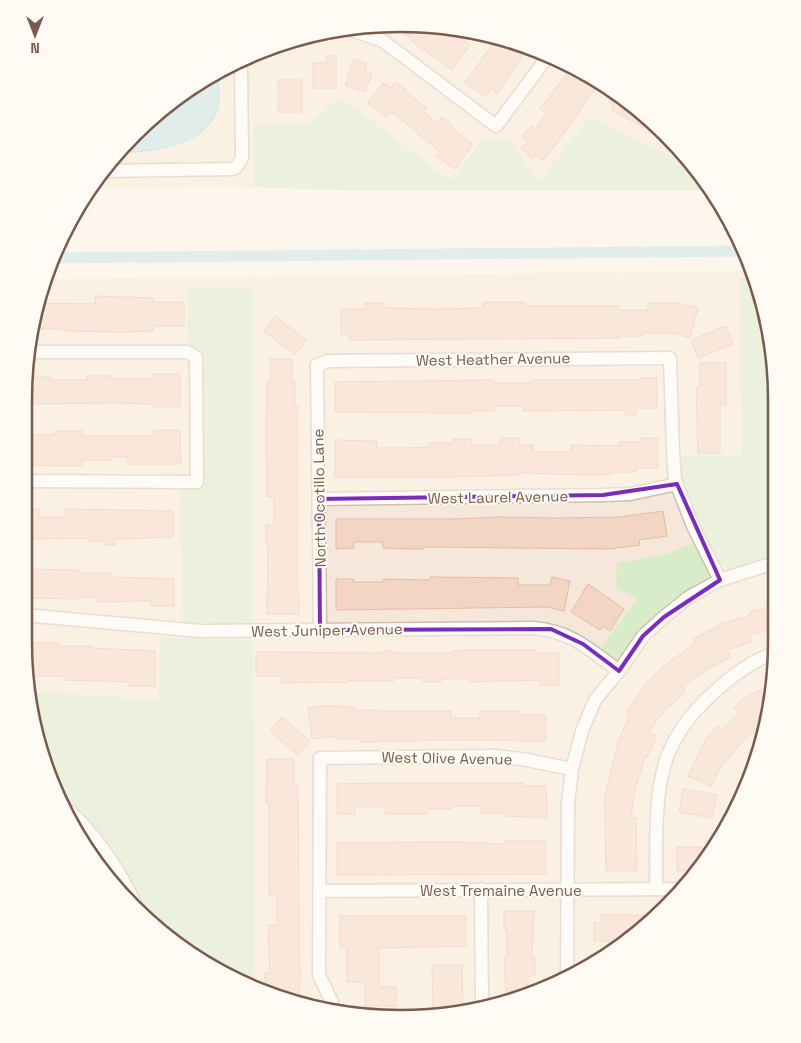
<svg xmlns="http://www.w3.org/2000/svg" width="801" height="1043" font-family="'Space Grotesk',sans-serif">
  <rect width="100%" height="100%" fill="#fdf6ec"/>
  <g fill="#f5e8da">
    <path d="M401 24 474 31 545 53 610 87 667 134 711 188 363 191 254 187 91 188 101 171 191 87 257 52 327 31Z"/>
    <path d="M753 271 757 279 774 352V692L757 764 714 852 667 909 610 956 498 1006 401 1019 303 1006 212 969 134 909 74 831 37 740 24 642 25 376 37 303 46 279Z"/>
  </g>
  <g fill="#d8ecc9">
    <path d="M337 99 357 109 451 181 484 138 496 140 508 137 539 182 590 116 621 134 693 165 714 191H363L254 187V125H308Z"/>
    <path d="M740 277H756L757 279 774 352V558L733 570 722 566 719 562 695 514 685 488 682 476V456L742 455Z"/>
    <path d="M189 287 253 289V623H183L180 482H196V357L187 352Z"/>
    <path d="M700 540 720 580 643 636 619 671 596 654 637 600 616 587 617 563 666 554Z"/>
    <path d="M160 638 253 640 254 986 212 969 139 912 126 883 64 806 37 740 30 691 157 700 160 672Z"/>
  </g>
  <path fill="#bfe3e8" stroke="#a5d3da" d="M217 73C219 80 218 86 219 93 222 143 159 151 121 153L191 87Z"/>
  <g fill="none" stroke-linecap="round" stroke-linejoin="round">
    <path stroke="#bfe3e8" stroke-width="11" d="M53 258 743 251"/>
  </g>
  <g fill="#f3d5c3" stroke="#e6bba3">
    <path d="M401 24 447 28 470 45 452 70 410 40 411 38 389 25Z"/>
    <path d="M497 38 510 42 525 53 497 94 490 89 486 97 465 83Z"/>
    <path d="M327 56H336V88H313V63H327Z"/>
    <path d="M354 59 367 64 364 71 372 74 365 92 345 85Z"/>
    <path d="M572 67 600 82 552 150 542 160 537 155 533 159 521 148 527 142 522 136 532 126 535 129 546 114 540 109Z"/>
    <rect x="278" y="80" width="24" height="32"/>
    <path d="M395 82 406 90 405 92 427 108 424 112 438 123 442 117 453 126 451 128 473 144 455 169 436 156 440 151 417 133 418 132 391 112 387 117 368 103 383 83 391 88Z"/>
    <path d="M615 91 667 134 680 150 659 142 661 137 611 110 614 105 609 102Z"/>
    <path d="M95 296 153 298V302H184V326H153V331L121 332 63 331V329H32L37 303 95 304Z"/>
    <path d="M483 302H525V306H619V310H648V303H678L698 308 690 338 674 333H642V336H619V338L349 340V334H341V309H365V303H384V308L436 309 483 308Z"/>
    <path d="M275 316 306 340 295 355 264 331Z"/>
    <path d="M726 326 733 344 698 358 691 340Z"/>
    <path d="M270 359H292V383H295V407H298V595H299V614H267L268 543H266V525H274V497H267L266 432 267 383H270Z"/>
    <path d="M700 363H726V405H720V453H698L696 387H700Z"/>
    <path d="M153 374H180V407H153V404L119 403 24 404 25 377H50V380H87V376H112V379H153Z"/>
    <path d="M640 378H657V408H636V415H625V410L523 411V406H494V411H471V413L335 412V382L494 380V383H531V380H640Z"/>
    <path d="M154 430H180L181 464H128V457H112V460H82V466H55L32 465V458H24V435H55V431H82V436H154Z"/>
    <path d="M500 438H519V445H533V452H571V445L619 446V442H640V438H658V468H636V472H613V474L589 475 519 473V475L448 477H335V440L377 441V448H406L430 447V443H453V439H471V445H500Z"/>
    <path d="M24 509H40V517H64V509L173 511V537L115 539V545H104V541H88V538L25 539Z"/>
    <path d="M663 511 667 536 639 540 640 545 609 549 424 547V549H406L383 548V542H354V548L336 549V519H453L500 517 556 518 619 517Z"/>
    <path d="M24 569 78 570V573H112V577L174 579V606H151V601L97 602V597H78V599L31 598V592H24Z"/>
    <path d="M430 577 518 578V585H550L552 577 570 581 564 611 547 607 336 610V579H354V582H383V579L430 580Z"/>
    <path d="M588 584 624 609 610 631 603 626 600 630 571 612Z"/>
    <path d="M772 606 774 615V629L750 635 752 642 727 650 731 657 701 673 682 687 686 691 670 707 668 706 648 732 657 736 647 757 645 756 637 784 636 783 631 818H636L637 871H606L605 808H604L607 786 618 744H617L630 715 626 712 646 684 662 667 696 643 693 639 721 624 751 615 750 612Z"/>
    <path d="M24 643H59V646H91V648L155 651V686H129V682L64 680V676H28Z"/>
    <path d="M470 650H535V653H559V685H540V680L470 682V679H441V682H423V678H394V681H347V683L328 682 281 683V676H256V652L383 653V651H394V653H453V651Z"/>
    <path d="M774 682V692L770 711 758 718 763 723 746 739V738L720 768 711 786 688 776 705 741 718 726 722 729 739 713 734 708 742 700Z"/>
    <path d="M327 706 355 707V710H378V711H451V718H480V711H520V715H546V741L451 740 360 742V739H337V736L312 739 308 708Z"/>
    <path d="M282 717 310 741 298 755 270 731Z"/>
    <path d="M267 759H294V784H298L299 948 300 973 299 1005 265 990V973H270L268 925H277V896H269V803H266Z"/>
    <path d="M385 783H523V786H546L547 818 505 816V813H481V806H451V809H427V814H385V807H355V814H337V784Z"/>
    <path d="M683 789 717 795 712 818 679 812Z"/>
    <path d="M505 841H546V874L337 875V843L452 842 505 844Z"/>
    <path d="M706 841H719L714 852 698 871H677V847H706Z"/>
    <path d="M504 911H534L532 958H535V976H528V993L516 998H506L504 958H507V929H504Z"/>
    <path d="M601 915H659L628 941H594V923H601Z"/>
    <path d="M340 916H466V946L379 948V987H396V1006H365V982H347V948H340Z"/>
    <path d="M432 965H462L463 1011 433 1015Z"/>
  </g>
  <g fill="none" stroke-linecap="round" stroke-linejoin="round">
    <defs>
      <g id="minor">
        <path d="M342 30H352L383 41 496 126 549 55"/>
        <path d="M101 171 234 169 239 163 242 157 241 60"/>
        <path d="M24 481 197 482 196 357 187 352H29"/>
        <path d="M319 499 603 495 630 494 677 484"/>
        <path d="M24 615 201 631 534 628C571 631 590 650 619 671"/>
        <path d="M320 630 317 365 328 361 670 358 673 452 675 480 693 526 720 580"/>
        <path d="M64 806C98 835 121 872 139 912"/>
        <path d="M481 889 482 1008"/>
        <path d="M656 889C657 848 653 800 666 760 675 734 693 711 714 692 732 676 751 661 774 653"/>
        <path d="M319 891 683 889"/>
        <path d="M567 975 568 803 572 769 582 731 595 700 619 671 643 636 664 617 689 597 720 580 774 563"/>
        <path d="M332 1002 319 975 320 758 495 756 522 759 572 769"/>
      </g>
    </defs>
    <use href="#minor" stroke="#d1beb0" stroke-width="15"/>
    <use href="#minor" stroke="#fff" stroke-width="12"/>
  </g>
  <path d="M0 0H801V1043H0ZM677 484 720 580 664 617 643 636 619 671 583 644 551 629 320 630 319 499 603 495Z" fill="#fdf6ec" fill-opacity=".55" fill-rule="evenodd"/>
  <path fill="none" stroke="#7b2cbf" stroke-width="4" stroke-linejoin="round" d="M677 484 720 580 664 617 643 636 619 671 583 644 551 629 320 630 319 499 603 495Z"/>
  <g text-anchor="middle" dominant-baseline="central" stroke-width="4" stroke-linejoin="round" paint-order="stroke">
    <g font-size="15" fill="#7a5c4d" stroke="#fffaf3">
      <text transform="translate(493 359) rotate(-1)">West Heather Avenue</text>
      <text transform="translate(498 497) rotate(-1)">West Laurel Avenue</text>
      <text transform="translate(319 498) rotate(-91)">North Ocotillo Lane</text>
      <text transform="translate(327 630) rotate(-1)">West Juniper Avenue</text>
      <text transform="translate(447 758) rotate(1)">West Olive Avenue</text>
      <text x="501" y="890">West Tremaine Avenue</text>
    </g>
  </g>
  <path d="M0 0H801V1043H0ZM400 32H400A368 368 0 0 1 768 400V642A368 368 0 0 1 400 1010H400A368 368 0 0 1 32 642V400A368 368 0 0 1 400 32Z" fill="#fffaf3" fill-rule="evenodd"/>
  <path fill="none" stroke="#7a5c4d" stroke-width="2.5" d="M400 32H400A368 368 0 0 1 768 400V642A368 368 0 0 1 400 1010H400A368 368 0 0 1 32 642V400A368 368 0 0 1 400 32Z"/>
  <g transform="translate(35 35) rotate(180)" stroke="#fffaf3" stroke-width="4" paint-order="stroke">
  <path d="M0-4L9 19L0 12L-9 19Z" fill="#7a5c4d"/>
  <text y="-8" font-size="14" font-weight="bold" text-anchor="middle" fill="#7a5c4d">N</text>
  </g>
</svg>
